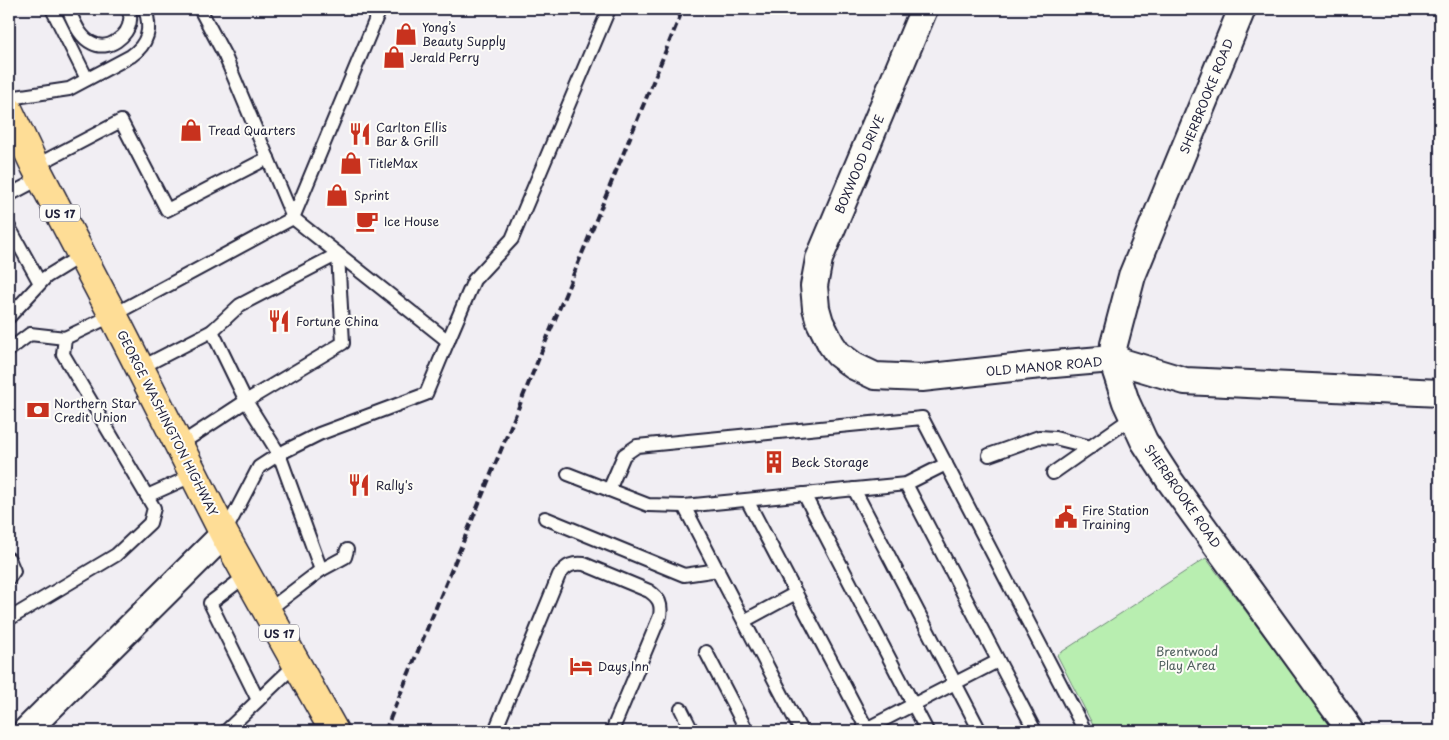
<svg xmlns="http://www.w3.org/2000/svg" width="1449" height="740" font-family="'Playpen Sans',sans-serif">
  <rect width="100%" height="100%" fill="#f1eef3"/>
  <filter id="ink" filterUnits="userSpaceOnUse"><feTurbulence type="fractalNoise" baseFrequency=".02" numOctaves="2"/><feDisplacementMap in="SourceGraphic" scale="10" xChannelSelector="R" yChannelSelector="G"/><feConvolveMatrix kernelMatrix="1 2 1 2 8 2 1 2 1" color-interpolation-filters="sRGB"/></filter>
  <g filter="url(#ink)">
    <path fill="#b8eeb0" stroke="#6d8876" d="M1206 558 1335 731H1096L1057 655Z"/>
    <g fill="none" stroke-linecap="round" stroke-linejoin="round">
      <defs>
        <g id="service">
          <path d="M52 9 87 79"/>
          <path d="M68 9C74 21 79 37 92 43 108 52 129 36 130 20 131 17 129 12 128 9"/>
          <path d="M200 9 225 56 293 218 448 341 474 280 512 239 609 9"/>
          <path d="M9 98 69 89 131 56C148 44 152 29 145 9"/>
          <path d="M35 166 121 121 167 210 268 158"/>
          <path d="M9 195 41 178"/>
          <path d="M9 227 40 283"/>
          <path d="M9 317 46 277 82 255"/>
          <path d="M212 331 246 401 279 454 321 570"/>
          <path d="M9 350 30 334 65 338"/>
          <path d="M140 368 212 331 240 305 338 254 343 343 246 401 179 445"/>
          <path d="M989 455 1039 437 1055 438 1091 447"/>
          <path d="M1053 473 1133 417"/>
          <path d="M568 474 648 505 684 506 906 484 946 464"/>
          <path d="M906 484 1035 731"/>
          <path d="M854 489 980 731"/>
          <path d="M609 490 624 455 637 446 922 418 1085 731"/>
          <path d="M804 494 927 731"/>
          <path d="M147 496 194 475"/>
          <path d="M747 500 868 731"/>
          <path d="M684 506 801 731"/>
          <path d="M545 518 684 575 718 570"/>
          <path d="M224 534 259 467 279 454 319 434 426 394 448 341"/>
          <path d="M9 559 14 571 9 578"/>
          <path d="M247 575 210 603 258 700"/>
          <path d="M267 611 321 570 345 557 347 550"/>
          <path d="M9 619 116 555 150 523 154 508 63 354 65 338 113 315 293 218 380 9"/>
          <path d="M744 621 796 593"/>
          <path d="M706 652 747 731"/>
          <path d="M681 709 692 731"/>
          <path d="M226 731 296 664"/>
          <path d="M495 731 559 575C567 565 572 563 584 564L649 591C659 598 662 604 660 616L612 731"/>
          <path d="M862 731 998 661"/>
        </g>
        <g id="minor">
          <path d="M924 9 819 259 814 286 816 308 820 322 831 344 838 354 854 366 875 376 922 378 1031 366 1112 359 1185 381 1440 393"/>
          <path d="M1242 9 1132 276 1114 344 1112 359 1126 402 1144 441 1170 481 1351 731"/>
          <path d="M26 731 224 534"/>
        </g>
        <path id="primary" d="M9 111 35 166 113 315 224 534 334 731"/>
      </defs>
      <use href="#service" stroke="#22223b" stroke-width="16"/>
      <use href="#minor" stroke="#22223b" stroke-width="30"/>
      <use href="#primary" stroke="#22223b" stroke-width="31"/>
      <use href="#service" stroke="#fdfcf7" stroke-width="12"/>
      <use href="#minor" stroke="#fdfcf7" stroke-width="26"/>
      <use href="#primary" stroke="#fedd96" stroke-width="28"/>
      <path stroke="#22223b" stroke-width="4" stroke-dasharray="8 4" stroke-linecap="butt" d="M385 731 683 9"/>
    </g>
  </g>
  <defs>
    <symbol id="shop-bare" viewBox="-9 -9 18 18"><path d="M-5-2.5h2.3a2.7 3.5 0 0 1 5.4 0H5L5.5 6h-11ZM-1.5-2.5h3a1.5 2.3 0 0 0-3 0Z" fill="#c8321e" stroke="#fdfcf7" stroke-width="2.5" paint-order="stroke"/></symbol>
    <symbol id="restaurant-bare" viewBox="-9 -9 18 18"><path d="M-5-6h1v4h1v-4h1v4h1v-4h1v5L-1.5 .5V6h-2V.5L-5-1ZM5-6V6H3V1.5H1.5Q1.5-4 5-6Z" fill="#c8321e" stroke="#fdfcf7" stroke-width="2.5" paint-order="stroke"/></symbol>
    <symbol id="cafe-bare" viewBox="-9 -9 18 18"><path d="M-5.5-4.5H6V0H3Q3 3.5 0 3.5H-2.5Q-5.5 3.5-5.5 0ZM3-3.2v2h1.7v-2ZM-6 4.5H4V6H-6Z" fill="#c8321e" stroke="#fdfcf7" stroke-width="2.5" paint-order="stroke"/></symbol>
    <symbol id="bank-bare" viewBox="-9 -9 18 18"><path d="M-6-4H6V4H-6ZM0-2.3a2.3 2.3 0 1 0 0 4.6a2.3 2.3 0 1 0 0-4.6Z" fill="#c8321e" stroke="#fdfcf7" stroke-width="2.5" paint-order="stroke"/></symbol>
    <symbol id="building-bare" viewBox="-9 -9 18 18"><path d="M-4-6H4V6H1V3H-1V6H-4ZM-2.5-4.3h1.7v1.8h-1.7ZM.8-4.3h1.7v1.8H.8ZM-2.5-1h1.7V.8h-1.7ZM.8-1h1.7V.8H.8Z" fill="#c8321e" stroke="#fdfcf7" stroke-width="2.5" paint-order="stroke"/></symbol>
    <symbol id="civic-bare" viewBox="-9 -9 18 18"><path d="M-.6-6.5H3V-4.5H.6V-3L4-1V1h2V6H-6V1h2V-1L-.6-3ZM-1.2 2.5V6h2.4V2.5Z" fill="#c8321e" stroke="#fdfcf7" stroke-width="2.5" paint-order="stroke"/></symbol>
    <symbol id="hotel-bare" viewBox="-9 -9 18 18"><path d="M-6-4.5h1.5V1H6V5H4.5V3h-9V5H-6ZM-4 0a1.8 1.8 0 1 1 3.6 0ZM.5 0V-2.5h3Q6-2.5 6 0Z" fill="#c8321e" stroke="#fdfcf7" stroke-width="2.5" paint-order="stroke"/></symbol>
  </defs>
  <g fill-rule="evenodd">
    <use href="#shop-bare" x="390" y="18" width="32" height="32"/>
    <use href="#shop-bare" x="378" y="41" width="32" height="32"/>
    <use href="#shop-bare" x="175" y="114" width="32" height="32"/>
    <use href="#restaurant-bare" x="344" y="118" width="32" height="32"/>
    <use href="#shop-bare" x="335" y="147" width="32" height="32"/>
    <use href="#shop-bare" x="321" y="179" width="32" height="32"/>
    <use href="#cafe-bare" x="351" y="205" width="32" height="32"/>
    <use href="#restaurant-bare" x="263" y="305" width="32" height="32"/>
    <use href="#bank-bare" x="22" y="394" width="32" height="32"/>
    <use href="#building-bare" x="758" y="446" width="32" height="32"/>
    <use href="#restaurant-bare" x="343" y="469" width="32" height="32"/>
    <use href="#civic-bare" x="1050" y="501" width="32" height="32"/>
    <use href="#hotel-bare" x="565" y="650" width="32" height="32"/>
  </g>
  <g text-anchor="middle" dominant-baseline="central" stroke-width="4" stroke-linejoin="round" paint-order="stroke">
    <g fill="#fdfcf7" stroke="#646373" stroke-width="1">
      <rect x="40" y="204.5" width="40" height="17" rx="4"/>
      <rect x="259" y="624.5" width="40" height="17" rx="4"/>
    </g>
    <g font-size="11" font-weight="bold" fill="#22223b">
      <text x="60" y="213">US 17</text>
      <text x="279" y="633">US 17</text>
    </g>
    <g font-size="12" fill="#22223b" stroke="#fdfcf7" text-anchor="start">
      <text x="422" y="27">Yong’s<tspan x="422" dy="14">Beauty Supply</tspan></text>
      <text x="410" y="57">Jerald Perry</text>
      <text x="376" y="127">Carlton Ellis<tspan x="376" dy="14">Bar &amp; Grill</tspan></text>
      <text x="208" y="130">Tread Quarters</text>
      <text x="368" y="163">TitleMax</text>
      <text x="354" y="195">Sprint</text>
      <text x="384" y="221">Ice House</text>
      <text x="296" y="321">Fortune China</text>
      <text x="54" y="403">Northern Star<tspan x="54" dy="14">Credit Union</tspan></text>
      <text x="791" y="462">Beck Storage</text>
      <text x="376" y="485">Rally's</text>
      <text x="1082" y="510">Fire Station<tspan x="1082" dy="14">Training</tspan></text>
      <text x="598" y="666">Days Inn</text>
    </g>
    <g font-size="12" fill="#22223b" stroke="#fdfcf7">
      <text transform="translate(1206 96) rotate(-68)">SHERBROOKE ROAD</text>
      <text transform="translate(859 164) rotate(-67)">BOXWOOD DRIVE</text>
      <text transform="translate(1044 366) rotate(-5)">OLD MANOR ROAD</text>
      <text transform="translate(168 423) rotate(63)">GEORGE WASHINGTON HIGHWAY</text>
      <text transform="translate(1183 496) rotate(55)">SHERBROOKE ROAD</text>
    </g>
    <g font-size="12" fill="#4f5f5e" stroke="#fdfcf7">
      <text x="1187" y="651">Brentwood<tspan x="1187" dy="14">Play Area</tspan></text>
    </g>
  </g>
  <rect width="1449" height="740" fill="none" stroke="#fdfcf7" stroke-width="30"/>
  <rect x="15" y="15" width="1419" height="710" fill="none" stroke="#22223b" stroke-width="2" filter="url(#ink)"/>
</svg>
